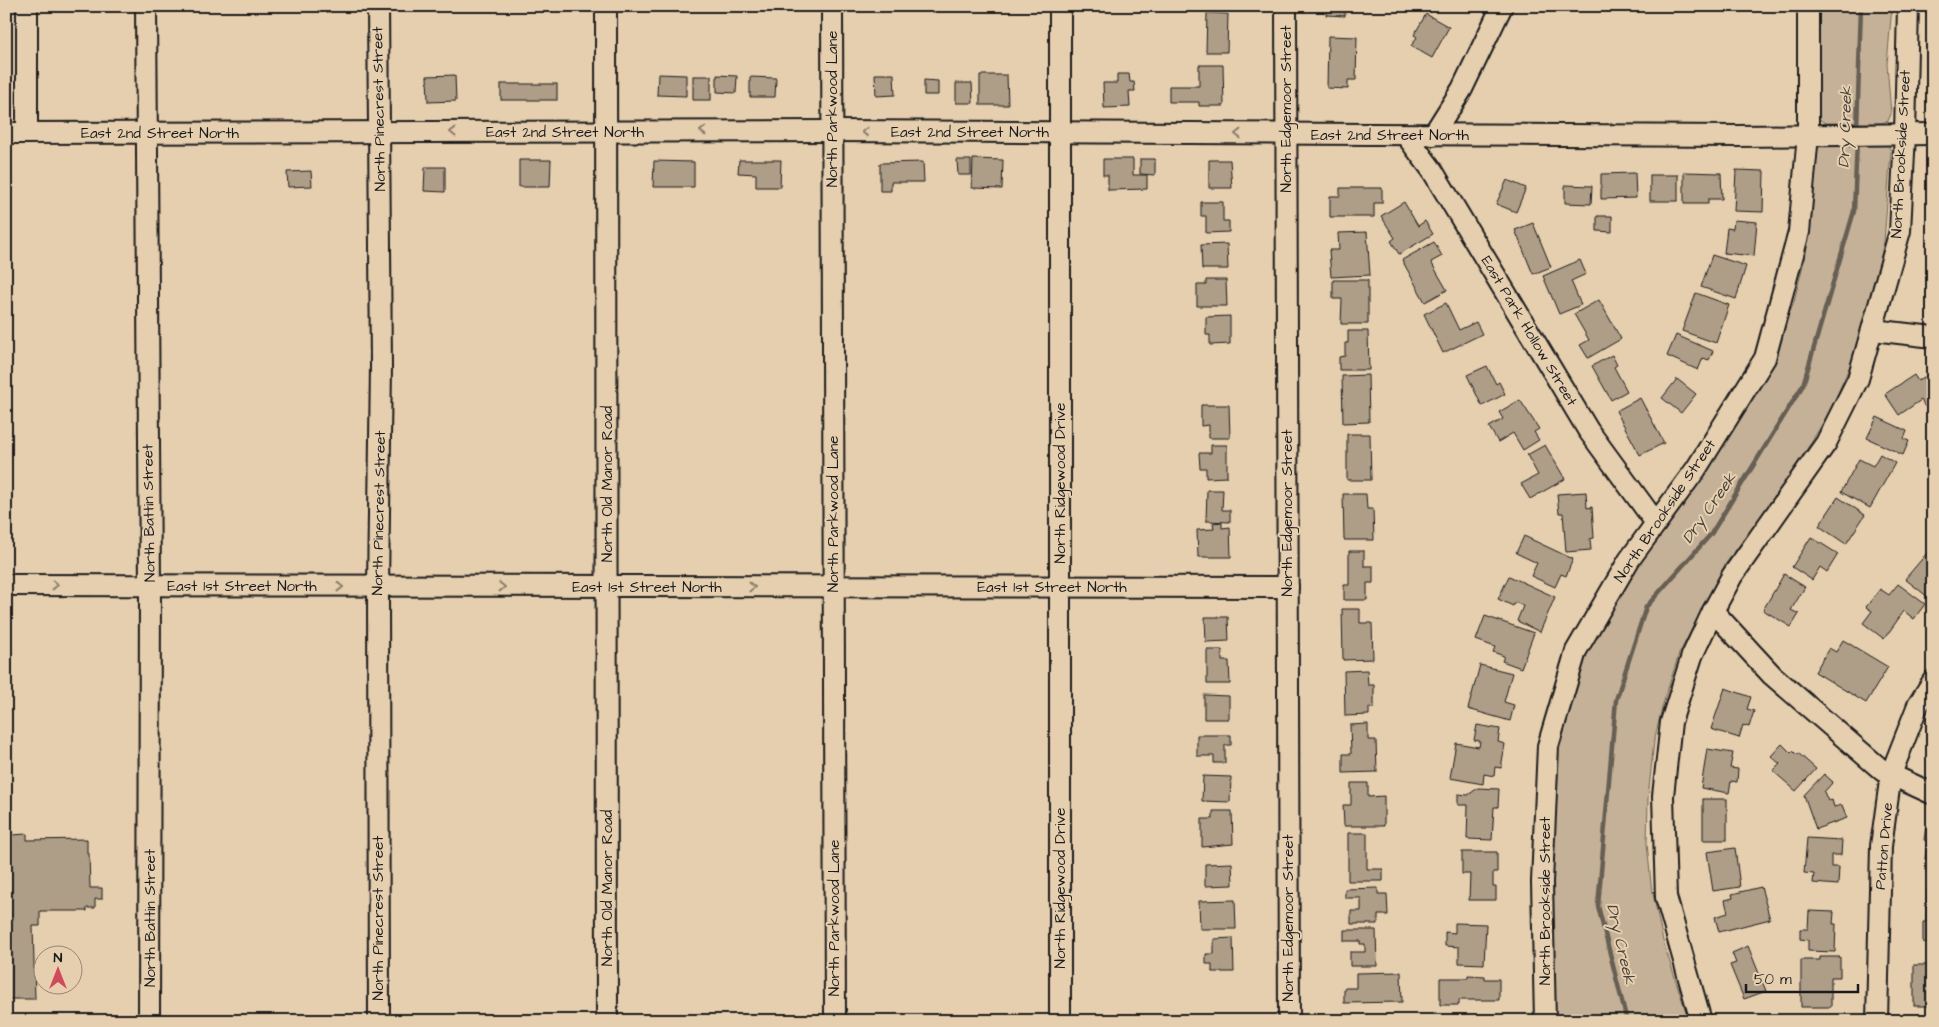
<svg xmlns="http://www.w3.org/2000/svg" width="1939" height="1027" font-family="'Architects Daughter',sans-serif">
  <rect width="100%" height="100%" fill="#e6cfaf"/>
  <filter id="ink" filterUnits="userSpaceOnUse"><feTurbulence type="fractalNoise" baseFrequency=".02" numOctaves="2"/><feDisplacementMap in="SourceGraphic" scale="10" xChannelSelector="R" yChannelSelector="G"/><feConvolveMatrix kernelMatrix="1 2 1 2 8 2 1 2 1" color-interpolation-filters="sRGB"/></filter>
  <g filter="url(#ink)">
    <g fill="#c5b197" stroke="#70665a">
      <path d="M1816 6H1892L1887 64 1891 114 1888 121 1881 123H1825L1819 119 1816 113Z"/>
      <path d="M1824 143H1880L1888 145 1891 151 1884 242 1874 289 1853 359 1830 411 1812 441 1775 499 1726 563 1679 654 1663 704 1654 741 1648 798 1647 843 1651 884 1663 941 1689 1021H1552L1550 826 1558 734 1587 646 1637 560 1736 425 1761 386 1794 301 1806 253 1812 213 1813 159 1817 146Z"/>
    </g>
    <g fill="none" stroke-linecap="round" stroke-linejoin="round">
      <g stroke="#665e53" stroke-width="4.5">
        <path d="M1857 130 1861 6"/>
        <path d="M1627 1021 1598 906 1616 700 1646 607 1711 534 1803 385 1854 211 1857 140"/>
      </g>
    </g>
    <g fill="#ae9d87" stroke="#1c1c1c">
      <path d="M1327 6H1345V16L1326 15Z"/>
      <path d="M1207 13 1228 14 1227 52H1206Z"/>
      <path d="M1426 14 1449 27 1432 58 1411 46 1417 37 1414 35Z"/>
      <path d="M1328 36 1357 37 1356 80H1348V89L1327 88Z"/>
      <path d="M1199 65H1223L1224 106H1199V102H1169V86H1199Z"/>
      <path d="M658 74 686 75V96L657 95Z"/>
      <path d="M875 74H894L895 95 876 96Z"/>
      <path d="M1117 74H1129L1130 82H1134L1135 91H1129L1130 107 1104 108 1103 83H1117Z"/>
      <path d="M455 75 456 101 428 102 427 76Z"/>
      <path d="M717 75 737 76 736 93 717 92Z"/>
      <path d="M980 75H1007L1008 105H980Z"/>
      <rect x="693" y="76" width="18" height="24"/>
      <path d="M750 77 776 78 775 97H750Z"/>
      <path d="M924 80 938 81V95H924Z"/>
      <path d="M956 83H972L973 103H956Z"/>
      <rect x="501" y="84" width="56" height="16"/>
      <path d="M973 159 1003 160 1002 189 972 188Z"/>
      <path d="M1103 159H1133V175H1147V189L1108 190V175H1103Z"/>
      <path d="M1140 159H1155V175L1140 174Z"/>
      <path d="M519 160H551L550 187H519Z"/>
      <path d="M739 160H781L780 187H756V174L738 173Z"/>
      <path d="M957 160H971V175H958Z"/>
      <path d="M1209 160H1230L1232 188H1209Z"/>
      <path d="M654 161 694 162V187H653Z"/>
      <path d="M923 162 924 182H891V191H880V163Z"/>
      <path d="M425 167H445V192L424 191Z"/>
      <path d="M1736 170 1764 171 1763 212 1734 211Z"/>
      <path d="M311 171 312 186 288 187 287 172Z"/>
      <path d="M1684 172 1721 173 1722 199H1708V204H1684Z"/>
      <path d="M1635 173 1636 198 1601 199V174Z"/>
      <rect x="1650" y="175" width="28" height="26"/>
      <path d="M1507 180 1526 188 1516 212 1496 204Z"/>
      <path d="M1565 185 1592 186 1591 204 1565 203Z"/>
      <path d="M1340 188H1382V203H1374V217H1330V196H1340Z"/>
      <path d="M1201 202H1223V221H1229V232L1206 233V216H1201Z"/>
      <path d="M1404 202 1418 226 1425 221 1433 234 1399 254 1391 241 1395 238 1381 216Z"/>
      <path d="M1597 216H1612V232L1597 231Z"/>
      <path d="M1734 220 1757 222 1754 256 1724 253 1727 228 1733 229Z"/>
      <path d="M1533 223 1551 267 1533 274 1515 230Z"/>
      <path d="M1367 232 1370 275 1331 277 1329 250H1339L1338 233Z"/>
      <path d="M1434 242 1442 256 1431 262 1447 290 1425 302 1402 260Z"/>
      <path d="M1227 244 1228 269H1202L1201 245Z"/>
      <path d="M1712 255 1746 266 1736 299 1701 287Z"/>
      <path d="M1580 260 1586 274 1571 281 1581 305 1559 314 1543 276Z"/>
      <path d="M1206 280H1226L1227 306H1197V285H1206Z"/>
      <path d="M1333 280H1368V324H1341L1342 299H1333Z"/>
      <path d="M1696 293 1729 305 1716 343 1682 331Z"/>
      <path d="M1599 300 1621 339 1588 358 1580 345 1589 340 1574 314Z"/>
      <path d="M1446 303 1459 330 1476 322 1482 334 1443 353 1424 314Z"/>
      <path d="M1230 316V344L1210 345V335H1206V317Z"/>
      <path d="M1348 331H1368L1369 370H1339V357L1345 356V343H1348Z"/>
      <path d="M1676 335 1713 351 1709 360 1703 358 1698 370 1667 356Z"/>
      <path d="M1612 355 1617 365 1614 367 1627 391 1611 400 1592 366Z"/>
      <path d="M1487 366 1496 384 1499 382 1505 394 1482 406 1467 375Z"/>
      <path d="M1930 373 1933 378V401L1925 407 1921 400 1899 415 1885 394 1914 375 1918 381Z"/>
      <path d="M1368 375 1369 422 1343 423 1342 376Z"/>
      <path d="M1677 379 1696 394 1681 413 1662 398Z"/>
      <path d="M1640 398 1664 443 1640 455 1616 411Z"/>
      <path d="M1520 400 1539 429 1534 432 1539 440 1523 450 1513 433 1498 442 1489 427 1503 419 1499 412Z"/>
      <path d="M1201 405H1229L1230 438H1209V425L1201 426Z"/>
      <path d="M1877 417 1907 431 1904 439 1909 441 1903 455 1867 438Z"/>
      <path d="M1347 434H1370L1371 480H1347Z"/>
      <path d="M1211 445H1227V477L1206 478V468H1200L1199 453H1211Z"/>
      <path d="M1545 445 1565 479 1530 499 1521 484 1538 475 1527 455Z"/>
      <path d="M1880 454 1895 463 1870 508 1841 492 1859 459 1873 466Z"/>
      <path d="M1207 490H1223L1222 510H1230V522L1206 521Z"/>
      <path d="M1586 492 1587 508 1592 507 1594 538 1590 539 1591 550 1566 552 1563 513H1559L1557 494Z"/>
      <path d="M1343 494H1366L1367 509H1373L1374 540H1344Z"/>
      <path d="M1838 497 1865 515 1846 544 1819 526Z"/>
      <path d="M1222 522V528L1230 527 1231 557H1198L1197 530 1214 529 1213 523Z"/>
      <path d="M1524 536 1573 559 1566 576 1561 574 1555 587 1531 576 1537 563 1516 553Z"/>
      <path d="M1811 537 1838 554 1827 572 1820 567 1812 580 1792 567Z"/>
      <path d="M1933 546V591L1928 597 1905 579Z"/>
      <path d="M1349 551H1364V566H1373V583H1367V600H1344V585H1349Z"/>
      <path d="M1784 574 1805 587 1791 610 1799 614 1791 627 1763 610Z"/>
      <path d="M1509 576 1555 597 1540 632 1517 621 1523 606 1515 602 1513 606 1498 599Z"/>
      <path d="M1898 584 1925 604 1914 619 1904 611 1884 639 1863 623 1872 611 1866 607 1880 589 1889 595Z"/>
      <path d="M1342 609H1360V623H1372L1373 659 1343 660Z"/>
      <path d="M1485 616 1534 633 1521 668 1502 661 1504 656 1493 652 1495 647 1476 640Z"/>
      <path d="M1205 617H1228L1229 641 1206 642Z"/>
      <path d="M1843 640 1888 667 1866 703 1815 672 1829 648 1836 652Z"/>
      <path d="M1207 650H1222V661H1229L1230 684H1207Z"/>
      <path d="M1480 665 1512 673 1504 702 1514 705 1510 721 1468 709Z"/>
      <path d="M1367 670 1368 685H1374V708H1369V715L1345 716 1344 671Z"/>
      <path d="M1725 688 1751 697 1747 709 1754 711 1749 727 1743 725 1739 738 1711 729Z"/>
      <path d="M1204 695 1229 696V719H1204Z"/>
      <path d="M1368 724V740H1376L1377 772 1343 773V754H1351L1350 725Z"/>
      <path d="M1477 725 1500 729 1498 742 1505 744 1501 768 1495 767 1494 776 1484 774 1483 784 1450 778 1456 743 1479 747 1480 741 1474 740Z"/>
      <path d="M1197 735H1231V745H1225V763H1214V756H1197Z"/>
      <path d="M1782 744 1791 753 1793 751 1797 755 1798 753 1816 769 1796 791 1773 771 1780 764 1771 756Z"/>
      <path d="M1707 749 1733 753 1730 768 1738 769 1737 782 1731 781 1729 793 1701 788Z"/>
      <path d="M1824 774 1833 782 1824 792 1828 801 1832 800 1834 807 1842 805 1847 818 1816 829 1804 795Z"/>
      <path d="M1203 776 1231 777 1230 802 1202 801Z"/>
      <path d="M1351 783H1368V797L1384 796V826H1344L1343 805H1351Z"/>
      <path d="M1478 788 1499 789 1498 807H1494L1492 840 1467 839 1468 805H1458V794L1468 795Z"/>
      <rect x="1703" y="799" width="24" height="41"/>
      <path d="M1213 811H1232L1233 844 1202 847V819H1213Z"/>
      <path d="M1926 826H1933V873H1927L1929 859H1925L1927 841 1924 840Z"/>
      <path d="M6 827H12V835L27 834V840L87 839V853H89L90 888H102V899H95V908H87V911H40V926H33L35 999H6V980H8Z"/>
      <path d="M1348 833H1367V869H1383V881H1348Z"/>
      <path d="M1807 838 1842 840 1841 855H1831V867H1839L1838 885 1813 883 1814 874 1804 873Z"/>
      <path d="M1735 848 1740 887 1713 891 1707 852Z"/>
      <path d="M1462 852H1497V872H1493V887H1496V900H1469L1470 874H1462Z"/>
      <path d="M1232 863 1233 885 1205 886V864Z"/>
      <path d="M1761 887 1770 919 1719 932 1715 917 1728 913 1725 900 1733 898 1732 894Z"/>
      <path d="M1378 888V894H1387L1388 915H1378V924H1351V911H1361V898H1345V889Z"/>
      <path d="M1927 888H1933V950L1929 949V943L1923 942V922H1926Z"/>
      <path d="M1235 900 1236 929H1200L1199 901Z"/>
      <path d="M1809 911 1834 912 1833 924H1836L1835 952 1808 951V940L1800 939V929H1808Z"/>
      <path d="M1455 923 1486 924 1484 964 1459 963V947L1445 946V932L1455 933Z"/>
      <path d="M1344 930H1376L1377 966H1350V952H1365V944H1360V941H1344Z"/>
      <path d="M1233 938 1234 972H1212V964H1206V954H1214V939Z"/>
      <path d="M1748 946 1766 991 1744 999 1730 965 1736 963 1732 953Z"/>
      <path d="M1820 957H1840V977H1831V1007H1801V960H1820Z"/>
      <rect x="1914" y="965" width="19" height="41"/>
      <path d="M1401 972 1402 1002 1344 1003V988H1356V973Z"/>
      <path d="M1468 975 1485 976V979H1499V1000H1459V1005H1440V978H1468Z"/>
    </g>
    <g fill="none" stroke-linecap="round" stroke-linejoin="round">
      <defs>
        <g id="minor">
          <path d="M27 6V133"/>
          <path d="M146 6 150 586 149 1021"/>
          <path d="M378 6 381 366 378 587 379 1021"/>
          <path d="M606 6 607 1021"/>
          <path d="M832 6 835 1021"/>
          <path d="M1286 6 1289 1021"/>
          <path d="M6 133 832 131 1737 136 1933 134"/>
          <path d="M1406 135 1432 170 1588 430 1656 523"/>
          <path d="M1433 135 1462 89 1502 6"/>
          <path d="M1873 330 1933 337"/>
          <path d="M6 585 1288 587"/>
          <path d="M1713 611 1772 675 1883 771 1933 794"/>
          <path d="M1060 1021V6"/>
          <path d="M1545 1021 1542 882 1548 746 1576 651 1629 560 1696 469 1765 358 1799 232 1808 135V6"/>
          <path d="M1701 1021 1666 897 1663 796 1671 722 1692 656 1713 611 1732 576 1826 443 1858 379 1900 231 1905 134 1908 6"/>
          <path d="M1877 1021 1881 846 1891 774 1918 705 1933 681"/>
        </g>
      </defs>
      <use href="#minor" stroke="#1c1c1c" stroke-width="24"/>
      <use href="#minor" stroke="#e6cfaf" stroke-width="20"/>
    </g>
    <defs><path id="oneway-chevron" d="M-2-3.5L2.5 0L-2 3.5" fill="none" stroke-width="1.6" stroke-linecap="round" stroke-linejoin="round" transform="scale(1.25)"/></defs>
    <g stroke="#8b7e6d">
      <use href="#oneway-chevron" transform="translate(703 131) rotate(180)"/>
      <use href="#oneway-chevron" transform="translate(453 132) rotate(180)"/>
      <use href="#oneway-chevron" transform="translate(865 132) rotate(-180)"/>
      <use href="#oneway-chevron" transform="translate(1238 134) rotate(-180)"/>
      <use href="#oneway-chevron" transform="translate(55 585)"/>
      <use href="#oneway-chevron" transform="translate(340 587)"/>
      <use href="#oneway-chevron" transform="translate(502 587)"/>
      <use href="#oneway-chevron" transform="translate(752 587)"/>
    </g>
  </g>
  <g text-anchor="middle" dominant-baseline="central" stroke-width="4" stroke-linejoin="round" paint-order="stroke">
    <g font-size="15" fill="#1c1c1c" stroke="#e6cfaf">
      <text transform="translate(379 109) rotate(-91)">North Pinecrest Street</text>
      <text transform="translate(832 109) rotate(-90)">North Parkwood Lane</text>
      <text transform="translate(1286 109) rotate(-90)">North Edgemoor Street</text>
      <text x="565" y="132">East 2nd Street North</text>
      <text x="970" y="132">East 2nd Street North</text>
      <text x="160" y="133">East 2nd Street North</text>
      <text x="1390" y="135">East 2nd Street North</text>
      <text transform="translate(1901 154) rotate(-87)">North Brookside Street</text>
      <text transform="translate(1529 331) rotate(59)">East Park Hollow Street</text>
      <text transform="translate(1060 483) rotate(-90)">North Ridgewood Drive</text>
      <text transform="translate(607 484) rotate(-90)">North Old Manor Road</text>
      <text transform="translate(1665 511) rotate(-56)">North Brookside Street</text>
      <text transform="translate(149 513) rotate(-91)">North Battin Street</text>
      <text transform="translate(379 513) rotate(-89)">North Pinecrest Street</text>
      <text transform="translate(1287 513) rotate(-90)">North Edgemoor Street</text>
      <text transform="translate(833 514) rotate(-90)">North Parkwood Lane</text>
      <text x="242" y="586">East 1st Street North</text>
      <text x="647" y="587">East 1st Street North</text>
      <text x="1052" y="587">East 1st Street North</text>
      <text transform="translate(1884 846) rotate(-85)">Patton Drive</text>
      <text transform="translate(607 888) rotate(-90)">North Old Manor Road</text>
      <text transform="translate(1060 888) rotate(-90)">North Ridgewood Drive</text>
      <text transform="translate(1545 901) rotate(-90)">North Brookside Street</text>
      <text transform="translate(150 918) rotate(-90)">North Battin Street</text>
      <text transform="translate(378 918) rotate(-90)">North Pinecrest Street</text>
      <text transform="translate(834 918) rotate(-90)">North Parkwood Lane</text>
      <text transform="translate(1288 918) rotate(-90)">North Edgemoor Street</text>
    </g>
    <g font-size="16" font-style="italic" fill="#47423c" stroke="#e6cfaf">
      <text transform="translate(1845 127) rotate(-88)">Dry Creek</text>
      <text transform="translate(1709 508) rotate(-55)">Dry Creek</text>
      <text transform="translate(1621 944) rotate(77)">Dry Creek</text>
    </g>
  </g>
  <rect width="1939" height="1027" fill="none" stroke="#e6cfaf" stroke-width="25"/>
  <rect x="12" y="12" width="1914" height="1002" fill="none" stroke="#1c1c1c" stroke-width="2" filter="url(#ink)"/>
  <g transform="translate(58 970)"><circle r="24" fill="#e6cfaf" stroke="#958774"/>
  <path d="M0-4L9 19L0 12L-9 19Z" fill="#d1495b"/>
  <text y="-8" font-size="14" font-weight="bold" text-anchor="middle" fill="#1c1c1c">N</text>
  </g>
  <path d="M1746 984v8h112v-8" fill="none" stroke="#1c1c1c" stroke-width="2.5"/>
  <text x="1754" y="984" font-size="15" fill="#1c1c1c" stroke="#e6cfaf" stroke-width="4" paint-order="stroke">50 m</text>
</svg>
